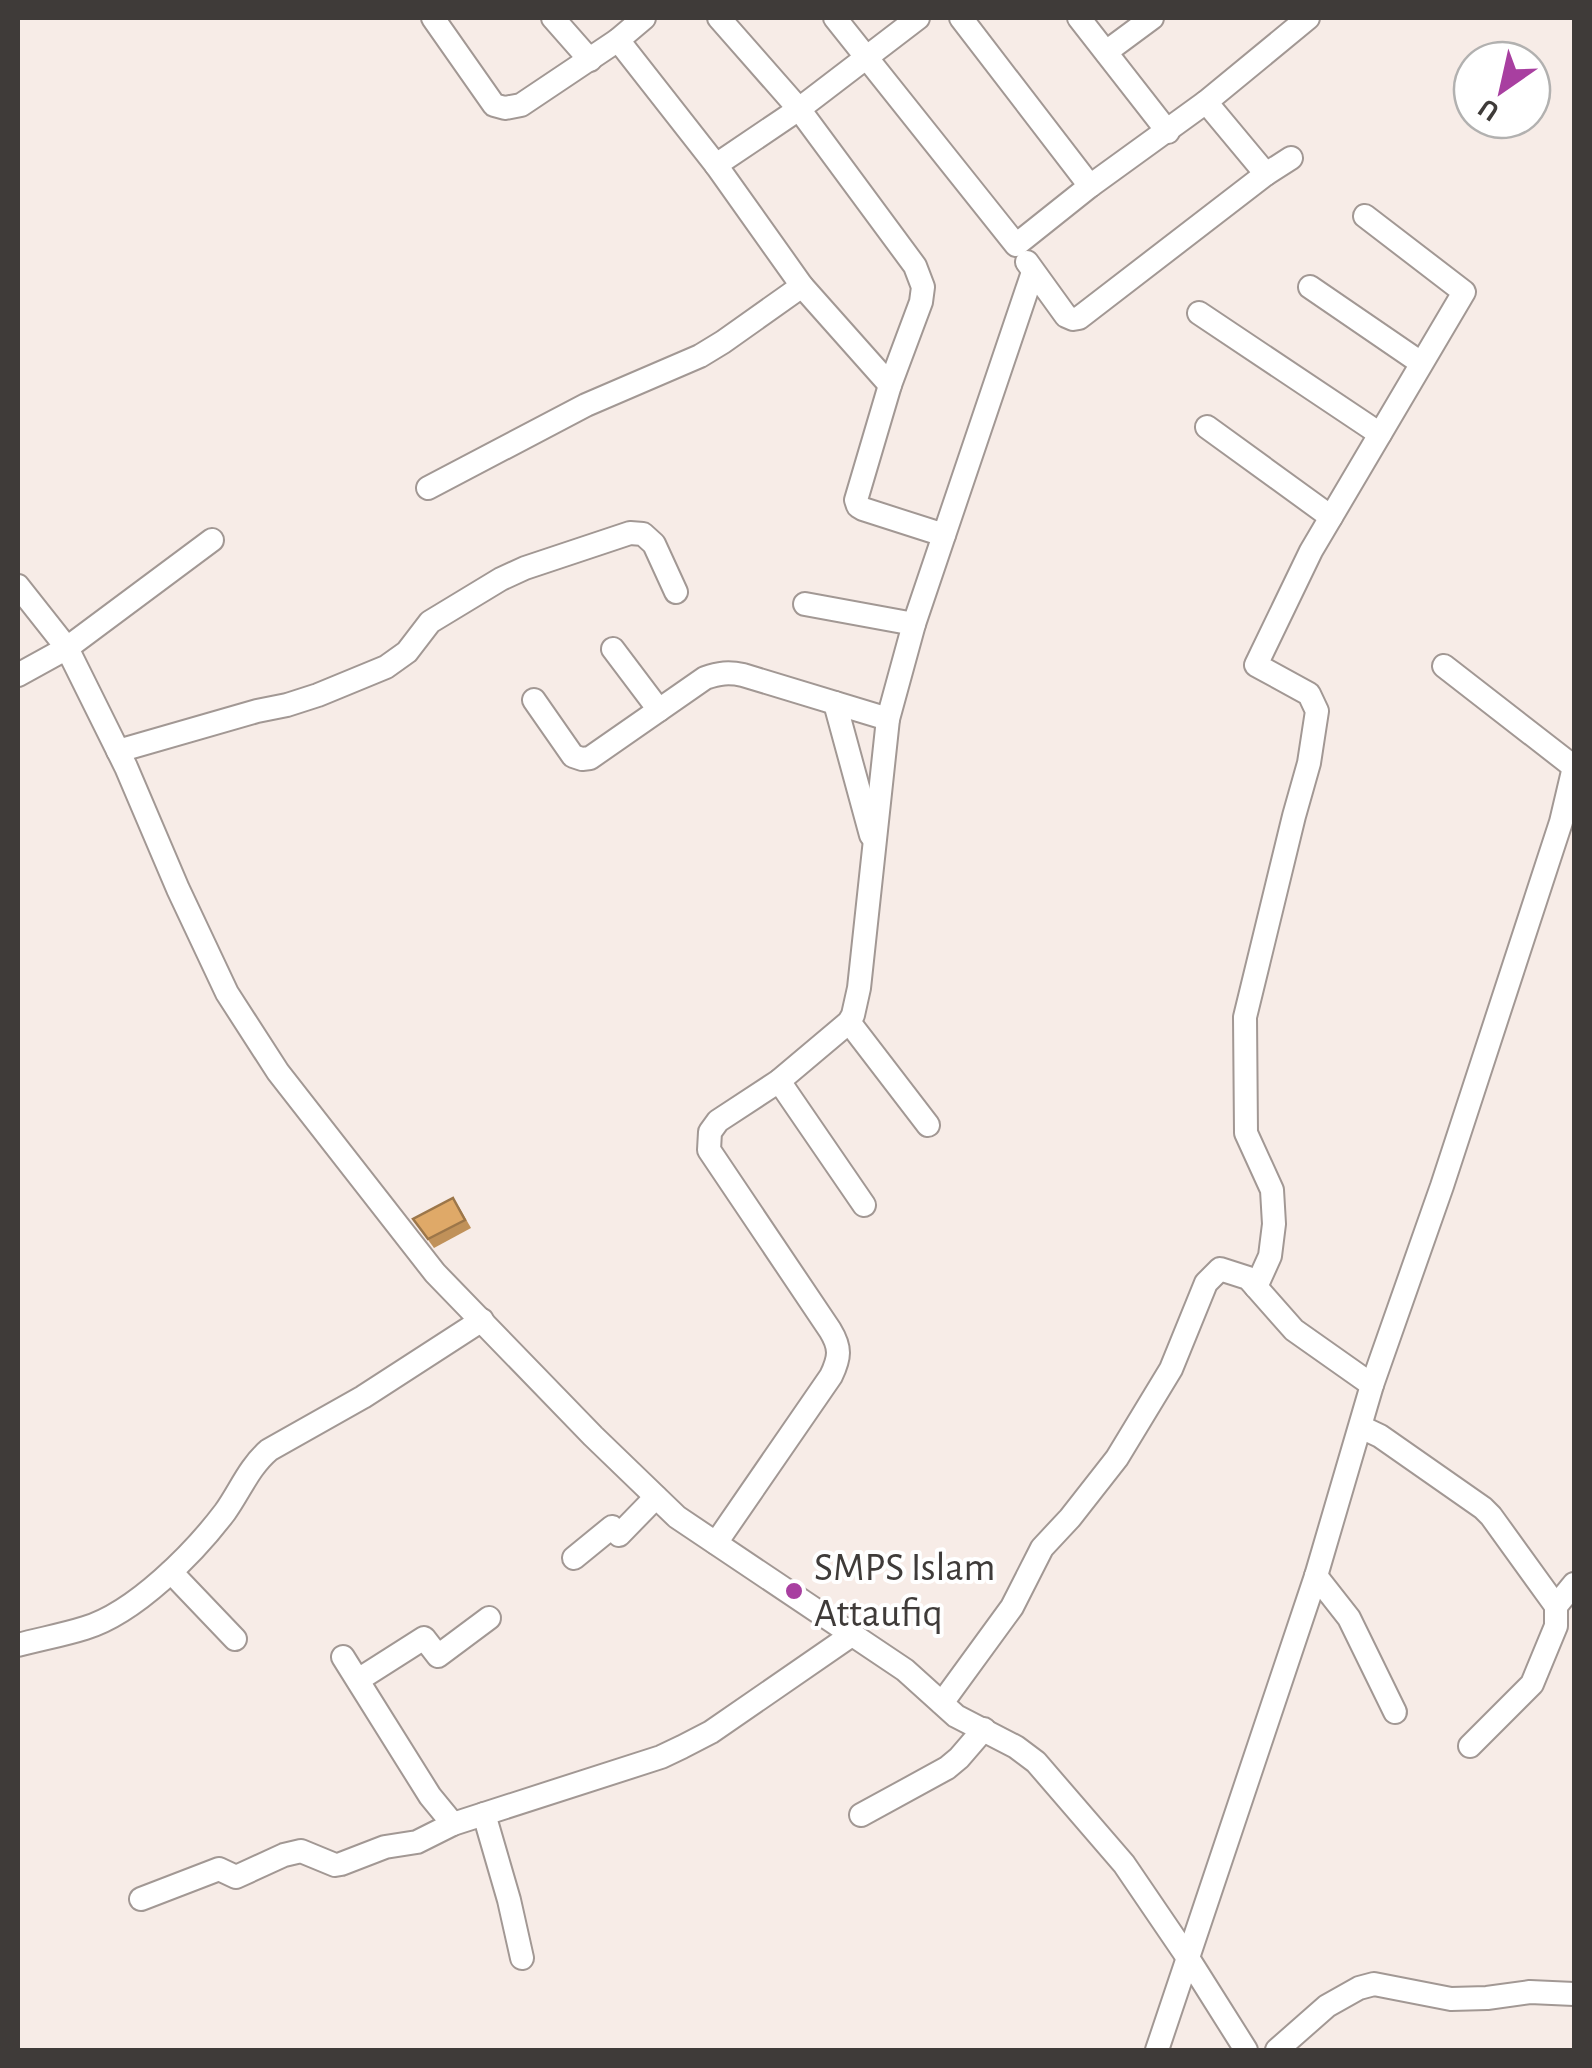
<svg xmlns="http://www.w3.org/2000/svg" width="1592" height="2068" font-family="'Alegreya Sans',sans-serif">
  <rect width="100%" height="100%" fill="#f7ece7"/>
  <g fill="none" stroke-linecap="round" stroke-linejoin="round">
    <defs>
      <g id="street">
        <path d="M433 18 494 105 505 108 521 105 618 40 644 18"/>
        <path d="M553 18 590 60"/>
        <path d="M719 18 799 109 915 266 923 287 921 302 890 385 856 500 858 506 863 509 944 535"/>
        <path d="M835 18 1016 245 1090 186 1206 102 1308 18"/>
        <path d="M961 18 1090 186"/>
        <path d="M1079 18 1168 132"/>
        <path d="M618 40 716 165 802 286 890 385"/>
        <path d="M1106 52 1152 18"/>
        <path d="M1206 102 1266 174"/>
        <path d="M716 165 799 109 918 18"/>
        <path d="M1027 262 1066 316 1073 319 1079 318 1266 174 1291 158"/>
        <path d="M1310 287 1421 363"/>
        <path d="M1199 313 1380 434"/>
        <path d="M1207 427 1331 517"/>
        <path d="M428 488 586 405 700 356 723 342 802 286"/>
        <path d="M18 586 67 648 212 540"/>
        <path d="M805 604 914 624"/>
        <path d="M613 649 659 710"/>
        <path d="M1444 666 1574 767"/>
        <path d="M18 675 67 648 126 767 178 889 227 993 278 1072 435 1273 593 1436 677 1517 905 1670 956 1716 1016 1747 1036 1762 1124 1864 1188 1958 1246 2050"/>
        <path d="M534 700 573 756 582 759 590 758 705 678C719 673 729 672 743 675L888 719"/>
        <path d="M835 703 871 835"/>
        <path d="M118 751 257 711 287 705 318 695 386 667 407 652 430 622 501 579 525 568 630 533 643 534 654 544 676 592"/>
        <path d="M849 1022 928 1125"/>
        <path d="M779 1081 864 1205"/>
        <path d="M1256 1287 1270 1256 1274 1224 1272 1190 1246 1133 1245 1017 1294 816 1309 763 1317 711 1309 694 1256 665 1311 551 1464 292 1365 216"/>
        <path d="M1361 1427 1380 1436 1483 1508 1491 1516 1556 1606V1626L1532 1684 1470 1746"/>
        <path d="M716 1543 831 1376C840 1357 841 1348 830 1330L709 1150 710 1132 718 1121 779 1081 849 1022 853 1015 859 988 888 719 914 624 1033 272"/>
        <path d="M574 1558 612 1527 619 1535 656 1497"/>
        <path d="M171 1572 235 1639"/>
        <path d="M1316 1576 1349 1618 1395 1712"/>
        <path d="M1556 1606 1574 1584"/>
        <path d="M18 1645C40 1639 63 1635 85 1628 135 1613 194 1553 225 1512 240 1491 249 1467 269 1450L363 1397 482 1320"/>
        <path d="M343 1657 430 1796 453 1824"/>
        <path d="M358 1680 424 1638 438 1656 489 1618"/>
        <path d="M942 1703 1012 1607 1042 1548 1070 1518 1117 1458 1171 1369 1206 1283 1220 1269 1248 1278 1294 1330 1372 1385"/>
        <path d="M484 1814 509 1900 522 1958"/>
        <path d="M861 1815 947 1768 959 1758 984 1729"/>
        <path d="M141 1899 219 1869 236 1877 284 1855 301 1851 335 1865 341 1864 385 1847 417 1842 453 1824 661 1757 682 1747 711 1732 853 1634"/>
        <path d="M1157 2050 1316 1576 1372 1385 1442 1186 1561 822 1574 767"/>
        <path d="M1277 2050 1327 2006 1359 1988 1374 1984 1451 1999 1487 1998 1530 1992 1574 1994"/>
      </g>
    </defs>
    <use href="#street" stroke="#a29894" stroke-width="26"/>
    <use href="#street" stroke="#fff" stroke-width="22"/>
  </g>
  <path fill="#c09159" d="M459 1207 471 1228 434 1248 413 1219Z"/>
  <path fill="#dfa968" stroke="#9c7649" stroke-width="2.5" d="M453 1198 465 1220 428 1239 413 1219Z"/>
  <circle fill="#a83fa0" stroke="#fff" stroke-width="4" cx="794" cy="1591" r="10"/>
  <g text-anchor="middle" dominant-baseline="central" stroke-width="8" stroke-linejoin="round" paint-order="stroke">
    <g font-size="40" fill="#3f3b39" stroke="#fff" text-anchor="start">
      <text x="814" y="1568">SMPS Islam<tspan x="814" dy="46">Attaufiq</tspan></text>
    </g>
  </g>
  <rect width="1592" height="2068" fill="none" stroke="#3f3b39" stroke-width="40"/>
  <g transform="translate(1502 90) rotate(214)"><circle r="48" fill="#ffffff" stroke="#b2b1b0" stroke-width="2.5"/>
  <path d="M0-8L18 38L0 25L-18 38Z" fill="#a83fa0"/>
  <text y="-15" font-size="28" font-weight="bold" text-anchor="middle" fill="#3f3b39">U</text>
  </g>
</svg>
